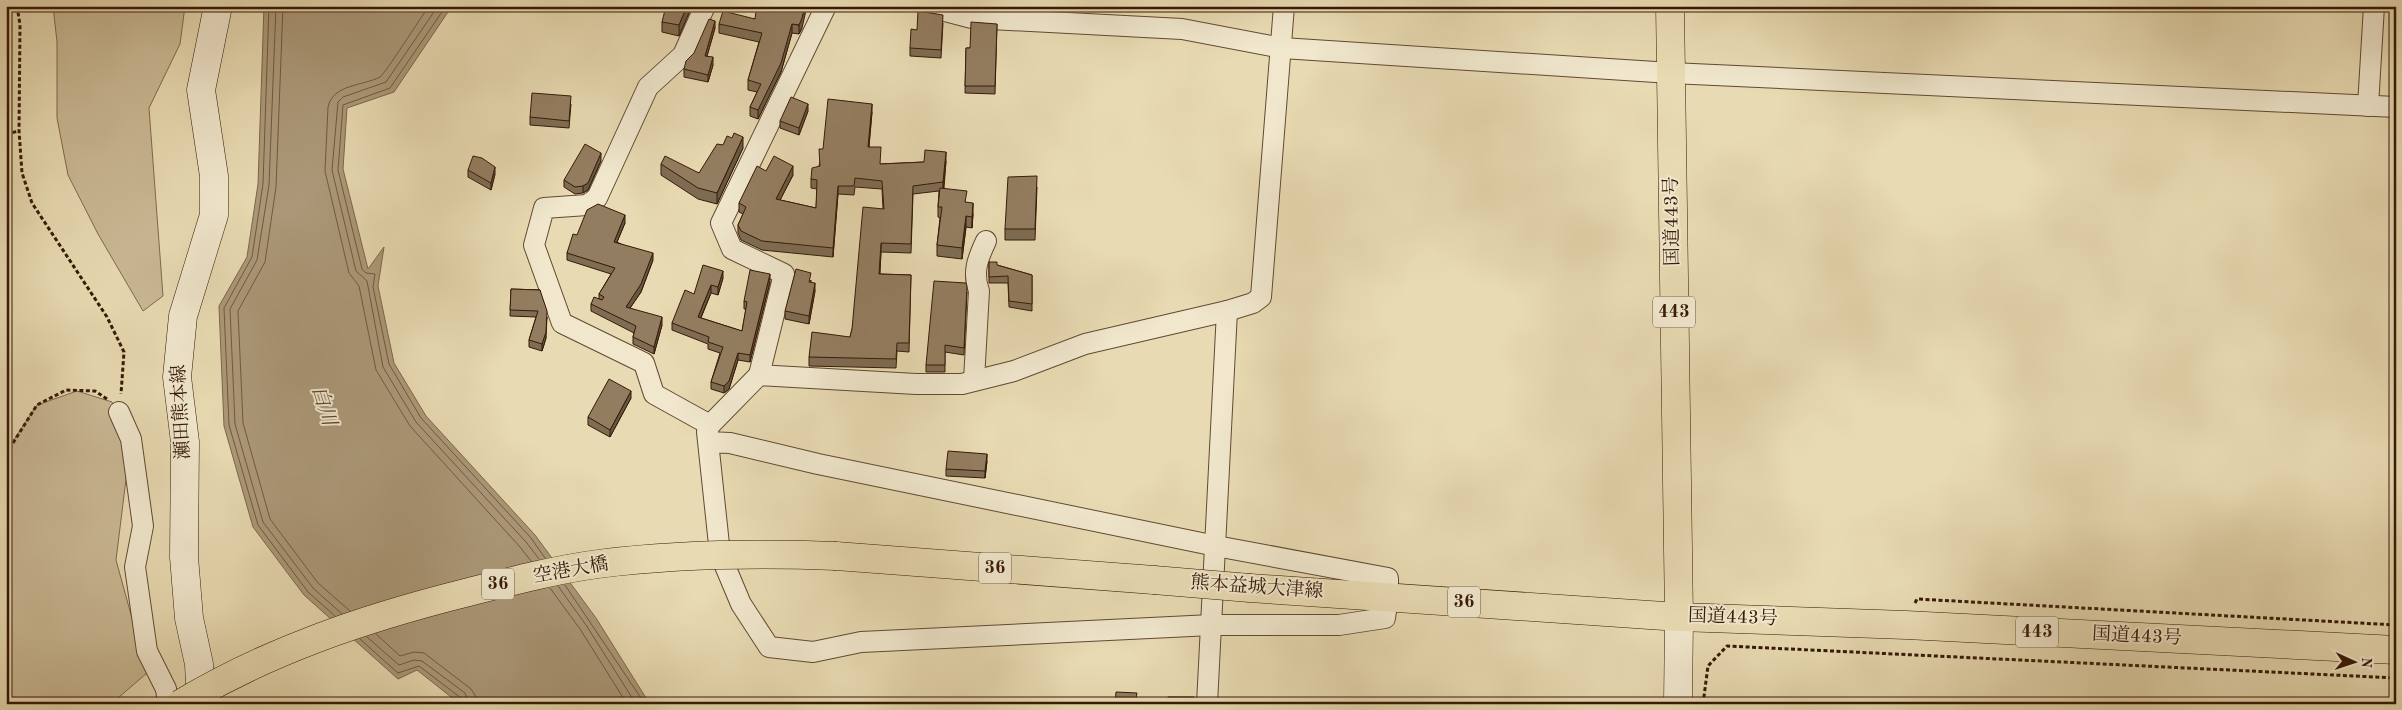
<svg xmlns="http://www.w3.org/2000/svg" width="2402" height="710" font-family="'Old Standard TT','Noto Serif JP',serif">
  <rect width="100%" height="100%" fill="#e8dab2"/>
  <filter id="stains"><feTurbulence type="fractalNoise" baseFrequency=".004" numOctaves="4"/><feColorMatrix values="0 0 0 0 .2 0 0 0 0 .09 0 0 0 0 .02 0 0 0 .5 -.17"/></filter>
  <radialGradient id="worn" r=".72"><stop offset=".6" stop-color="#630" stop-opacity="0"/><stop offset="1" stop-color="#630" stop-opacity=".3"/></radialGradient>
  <g fill="#cab995" stroke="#80694e">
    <path d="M53 6H185L180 44 149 108 163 296 143 311 98 234 68 175 57 118V42Z"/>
    <path d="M77 391 112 402 131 439 116 560 147 673 111 704H6V452L37 405Z"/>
  </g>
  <path fill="#ab9878" stroke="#7c654b" d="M264 6H452L394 92 347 108 343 169 368 269 384 247 378 286 394 363 426 416 535 535 596 618 646 698 654 704H460L417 670 398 679 304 595 253 527 224 426 219 306 247 257 258 184Z"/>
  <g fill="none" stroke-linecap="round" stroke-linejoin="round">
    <g stroke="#705840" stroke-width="1">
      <path d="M269 6 263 184 252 257 224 308 229 425 258 525 308 592 335 616"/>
      <path d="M276 6 269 185 257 260 230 309 235 424 263 522 313 588 342 614"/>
      <path d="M283 6 276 187 265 262 238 311 243 423 270 519 318 583 350 611"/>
      <path d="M429 6C421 17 385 74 380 77 363 86 333 84 328 107L325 171 349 273 359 286 376 370 410 426 520 547 531 561"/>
      <path d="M438 6 386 82 343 97 338 102 332 170 356 271 367 281 383 367 416 422 526 542 539 559"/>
      <path d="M446 6 390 88 343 105 338 170 362 269 366 273 375 274 373 287 389 364 421 418 531 538 545 558"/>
      <path d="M565 585 645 704"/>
      <path d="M558 586 586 625 636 704"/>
      <path d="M550 588 580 629 627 704"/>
      <path d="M376 634 400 656 414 652 424 653 471 689 475 695 477 704"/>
      <path d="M367 637 399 665 414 660 422 661 465 693 469 704"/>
      <path d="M360 639 398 673 419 666 461 698 463 704"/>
    </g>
    <defs>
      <g id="street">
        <path d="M705 6 683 55 648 87 597 198 587 205 544 208 534 245 562 323 644 363 654 394 710 425"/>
        <path d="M926 6 972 18 1182 29 1282 48 1671 73 2396 107"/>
        <path d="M2368 106 2374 6"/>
        <path d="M759 375 784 274 732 249 721 223 826 6"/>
        <path d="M974 380 979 291C972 272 978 258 986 241"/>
        <path d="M119 412 131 439 143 526 135 567 147 651 166 689 168 704"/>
        <path d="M708 442 730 443 818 464 1216 546 1388 578V597L1385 618 1339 625H1212L861 642 813 652 769 647 741 604 720 554 707 432 710 425 759 375 916 384H962L1014 371 1085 344 1227 311 1253 303 1261 297 1284 6"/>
        <path d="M1207 704 1227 311"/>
      </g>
      <g id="secondary">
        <path d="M201 704 199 664 189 618 184 557 185 442 177 377 183 316 214 215V176L201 90 218 6"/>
        <path d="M1678 704 1679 617"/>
      </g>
      <g id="primary">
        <path d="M836 556 1154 580"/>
        <path d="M1250 588 1679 617"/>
      </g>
      <path id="highway" d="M1670 6 1679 617 1906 625 2396 650"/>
    </defs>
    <use href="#street" stroke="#624932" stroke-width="22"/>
    <use href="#secondary" stroke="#361907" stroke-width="29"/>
    <use href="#primary" stroke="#361907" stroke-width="29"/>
    <use href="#highway" stroke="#361907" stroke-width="29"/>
    <g stroke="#361907" stroke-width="3" stroke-dasharray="4 2.5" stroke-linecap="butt">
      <path d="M17 6 20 25 19 131 22 173 32 203 107 317 124 352 121 394"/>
      <path d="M6 134 19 131"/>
      <path d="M6 454 37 405 66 390 95 391 107 399"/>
      <path d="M1915 603 1917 599 2396 625"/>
      <path d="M1703 704 1708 666 1727 646 2396 678"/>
    </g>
    <use href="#street" stroke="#f0e7cd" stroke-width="20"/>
    <use href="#secondary" stroke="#f0e7cd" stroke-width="28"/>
    <use href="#primary" stroke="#e8dab2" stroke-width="28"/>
    <use href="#highway" stroke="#e8dab2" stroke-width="28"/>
    <defs>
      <g id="primary-bridge">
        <path d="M1154 580 1250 588"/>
        <path d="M180 704C268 651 365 618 465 593 508 582 553 570 598 564 677 554 757 553 836 556"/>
      </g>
    </defs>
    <use href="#primary-bridge" stroke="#361907" stroke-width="29" stroke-linecap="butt"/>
    <use href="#primary-bridge" stroke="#e8dab2" stroke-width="28"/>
  </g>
  <g fill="#7e6c53" stroke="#361907">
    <path d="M692 6 679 36 662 32V22Z"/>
    <path d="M768 6 802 28 799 34 792 33 781 72 758 119 750 116V107L757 92 748 90V80L759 42 719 33V24L755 19 767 10Z"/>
    <path d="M977 6H1030V8Z"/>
    <path d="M943 23 941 58 910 56V48L917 30Z"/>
    <path d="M997 24 995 94 965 93 966 48H970Z"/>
    <path d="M715 28 707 56 713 65 708 82 684 77V69Z"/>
    <path d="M571 104 569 128 530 125V117Z"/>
    <path d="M808 111 799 135 780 128V121Z"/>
    <path d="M872 112 869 147 880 164 946 161 944 188 966 202 973 214 972 228 966 227 962 259 937 256V245L940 218 938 217V207L939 191 913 194 911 253 881 252 880 274 911 275 909 352 897 351 896 368 809 366V357L850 337 883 209 882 189 855 187 854 195 838 194 833 257 762 250 741 240 738 233V225L743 214 739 212V203L766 171 793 175 780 200 816 208 817 189 811 188V179L819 166 823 149Z"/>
    <path d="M743 148 717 204 698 199 661 175V164L699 173Z"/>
    <path d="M601 161 588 190 583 193 575 194 564 187V180Z"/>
    <path d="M468 170 495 174 491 190 468 177Z"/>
    <path d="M1037 187 1035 240H1005V229Z"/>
    <path d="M625 223 617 242 653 260 641 292 630 308 662 325 654 354 633 344V337L634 333 591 311V304L599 299V294L611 274 567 260V253L577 235Z"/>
    <path d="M989 262 997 265 1032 275V311L1009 307 1008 283H989Z"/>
    <path d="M723 278 718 295 711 293 701 318 742 331 746 309H744V301L770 282 750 362 738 360 729 389 724 393 711 389V382L720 353 708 349V344L672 330V323L694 294Z"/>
    <path d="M811 280V282L815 291 809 324 785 319V311Z"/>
    <path d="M511 289 540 290 546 338 542 351 529 347V340L536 317 510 316Z"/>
    <path d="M967 292 964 355 945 352V372H926V365Z"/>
    <path d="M631 398 610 437 588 425V417Z"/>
    <path d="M987 461 985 478 946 476V469Z"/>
  </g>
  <g fill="#675843" stroke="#361907">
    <path d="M687 6H692L679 36V25Z"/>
    <path d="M805 6H807L802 28 799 34V25Z"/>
    <path d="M715 21V28L705 63V56Z"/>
    <path d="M792 24V33L781 72 758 119V110Z"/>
    <path d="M713 57V65L708 82V75Z"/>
    <path d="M808 104V111L799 135V128Z"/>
    <path d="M872 104V112L868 156V147Z"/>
    <path d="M743 137V148L717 204V193Z"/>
    <path d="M946 152V161L943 191V182Z"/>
    <path d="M601 153V161L588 190 583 193V186Z"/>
    <path d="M793 166V175L776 208V199Z"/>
    <path d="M495 167V174L491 190V183Z"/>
    <path d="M838 186V194L833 257V248Z"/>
    <path d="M973 203V214L972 228V217Z"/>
    <path d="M625 215V223L614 249V242Z"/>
    <path d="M966 216V227L962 259V248Z"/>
    <path d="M881 243V252L879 283V274Z"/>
    <path d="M653 253V260L641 292 626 314V307Z"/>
    <path d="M723 271V278L718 295V287Z"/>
    <path d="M770 274V282L750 362V355Z"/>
    <path d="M815 283V291L809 324V316Z"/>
    <path d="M711 285V293L698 324V317Z"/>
    <path d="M547 317 546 338 542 351V344Z"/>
    <path d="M662 317V325L654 354V347Z"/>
    <path d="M738 353V360L729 389 724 393V386Z"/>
    <path d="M631 391V398L610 437V430Z"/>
    <path d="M987 454V461L985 478V471Z"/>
  </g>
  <g fill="#937d60" stroke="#361907">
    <path d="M666 6H687L679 25 662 22Z"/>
    <path d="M768 6H805L802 18 799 25 792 24 781 63 758 110 750 107 761 84 748 80 762 33 719 24 723 11 755 19 756 11 767 10Z"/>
    <path d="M918 11 943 15 941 50 910 48 911 29 917 30Z"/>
    <path d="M709 19 715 21 705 56 713 57 708 75 684 69 686 61 694 53Z"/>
    <path d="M971 22 997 24 995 86H965L966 48H970Z"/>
    <path d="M532 93 571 96 569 121 530 117Z"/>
    <path d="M791 97 808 104 799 128 780 121Z"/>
    <path d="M828 99 872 104 868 147H881L880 164 924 162 925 150 946 152 943 182 913 186 911 244 881 243 879 274 911 275 909 343H897L896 359 809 357 812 332 850 337 852 329 863 207 884 209 882 181 855 178 854 186H838L833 248 762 241 741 231 738 225 746 207 739 203 757 166 766 171 774 156 793 166 776 199 816 208 817 180 811 179 812 168 820 166 819 149H823Z"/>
    <path d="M734 133 743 137 717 193 698 188 661 164 665 156 699 173 717 144 723 145 727 136 732 138Z"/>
    <path d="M585 144 601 153 588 183 583 186 575 187 564 180Z"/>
    <path d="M473 156 482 158 495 167 491 183 468 170Z"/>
    <path d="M1037 176 1035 229H1005L1008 177Z"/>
    <path d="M940 188 967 191 965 202 973 203 972 217 966 216 962 248 937 245 942 207H938Z"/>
    <path d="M598 204 625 215 614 242 653 253 641 284 626 307 662 317 654 347 633 337 636 326 591 304 594 297 602 300 604 297 599 294 615 268 567 253 573 234 577 235 587 210Z"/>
    <path d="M989 262H997V265L1032 275V304L1009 301 1008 276 989 277Z"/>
    <path d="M703 265 723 271 718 287 711 285 698 317 742 331 747 302 744 301 750 270 770 274 750 355 738 353 729 381 724 386 711 382 723 347 708 342 709 337 672 323 685 290 694 294Z"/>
    <path d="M796 269 811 273 809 282 815 283 809 316 785 311Z"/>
    <path d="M934 281 966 283 967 286 964 348 945 345V365H926Z"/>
    <path d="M511 289 540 290 547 311 546 332 542 344 529 340 538 311 510 310Z"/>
    <path d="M609 379 631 391 610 430 588 417Z"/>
    <path d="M948 451 987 454 985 471 946 469Z"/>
    <path d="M1116 692 1137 693 1135 704H1115Z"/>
    <path d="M1168 697H1194L1193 704H1168Z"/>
  </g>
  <g text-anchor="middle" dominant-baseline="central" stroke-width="4" stroke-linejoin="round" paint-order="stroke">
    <g fill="#f0e7cd" stroke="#6e5742" stroke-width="1">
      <rect x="1653" y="296.5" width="42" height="31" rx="4"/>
      <rect x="979" y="552.5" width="32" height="31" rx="4"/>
      <rect x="482" y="568.5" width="32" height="31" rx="4"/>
      <rect x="1448" y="586.5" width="32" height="31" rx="4"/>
      <rect x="2016" y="616.5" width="42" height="31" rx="4"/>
    </g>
    <g font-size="18" font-weight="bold" fill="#361907">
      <text x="1674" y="312">443</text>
      <text x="995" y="568">36</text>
      <text x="498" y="584">36</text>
      <text x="1464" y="602">36</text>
      <text x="2037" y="632">443</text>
    </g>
    <g font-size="19" fill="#361907" stroke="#f0e7cd">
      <text transform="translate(1673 221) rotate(-91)">国道443号</text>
      <text transform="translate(182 412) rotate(-93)">瀬田熊本線</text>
      <text transform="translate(571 571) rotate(-10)">空港大橋</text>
      <text transform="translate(1257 588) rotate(4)">熊本益城大津線</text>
      <text transform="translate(1733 618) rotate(2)">国道443号</text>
      <text transform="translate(2137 637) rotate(3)">国道443号</text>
    </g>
    <g font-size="20" font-style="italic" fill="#5f452f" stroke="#f0e7cd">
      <text transform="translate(323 406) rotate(73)">白川</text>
    </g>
  </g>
  <rect width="2402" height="710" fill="none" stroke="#e8dab2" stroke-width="25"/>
  <rect x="8" y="8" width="2387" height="695" fill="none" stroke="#361907" stroke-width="2.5"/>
  <rect x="12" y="12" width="2377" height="685" fill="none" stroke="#361907"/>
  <g transform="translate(2354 662) rotate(93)" stroke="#f0e7cd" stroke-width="4" paint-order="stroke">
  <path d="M0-4L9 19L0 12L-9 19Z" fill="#361907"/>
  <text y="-8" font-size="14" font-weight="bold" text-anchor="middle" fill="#361907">N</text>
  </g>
  <rect width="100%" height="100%" filter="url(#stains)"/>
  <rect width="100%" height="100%" fill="url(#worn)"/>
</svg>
